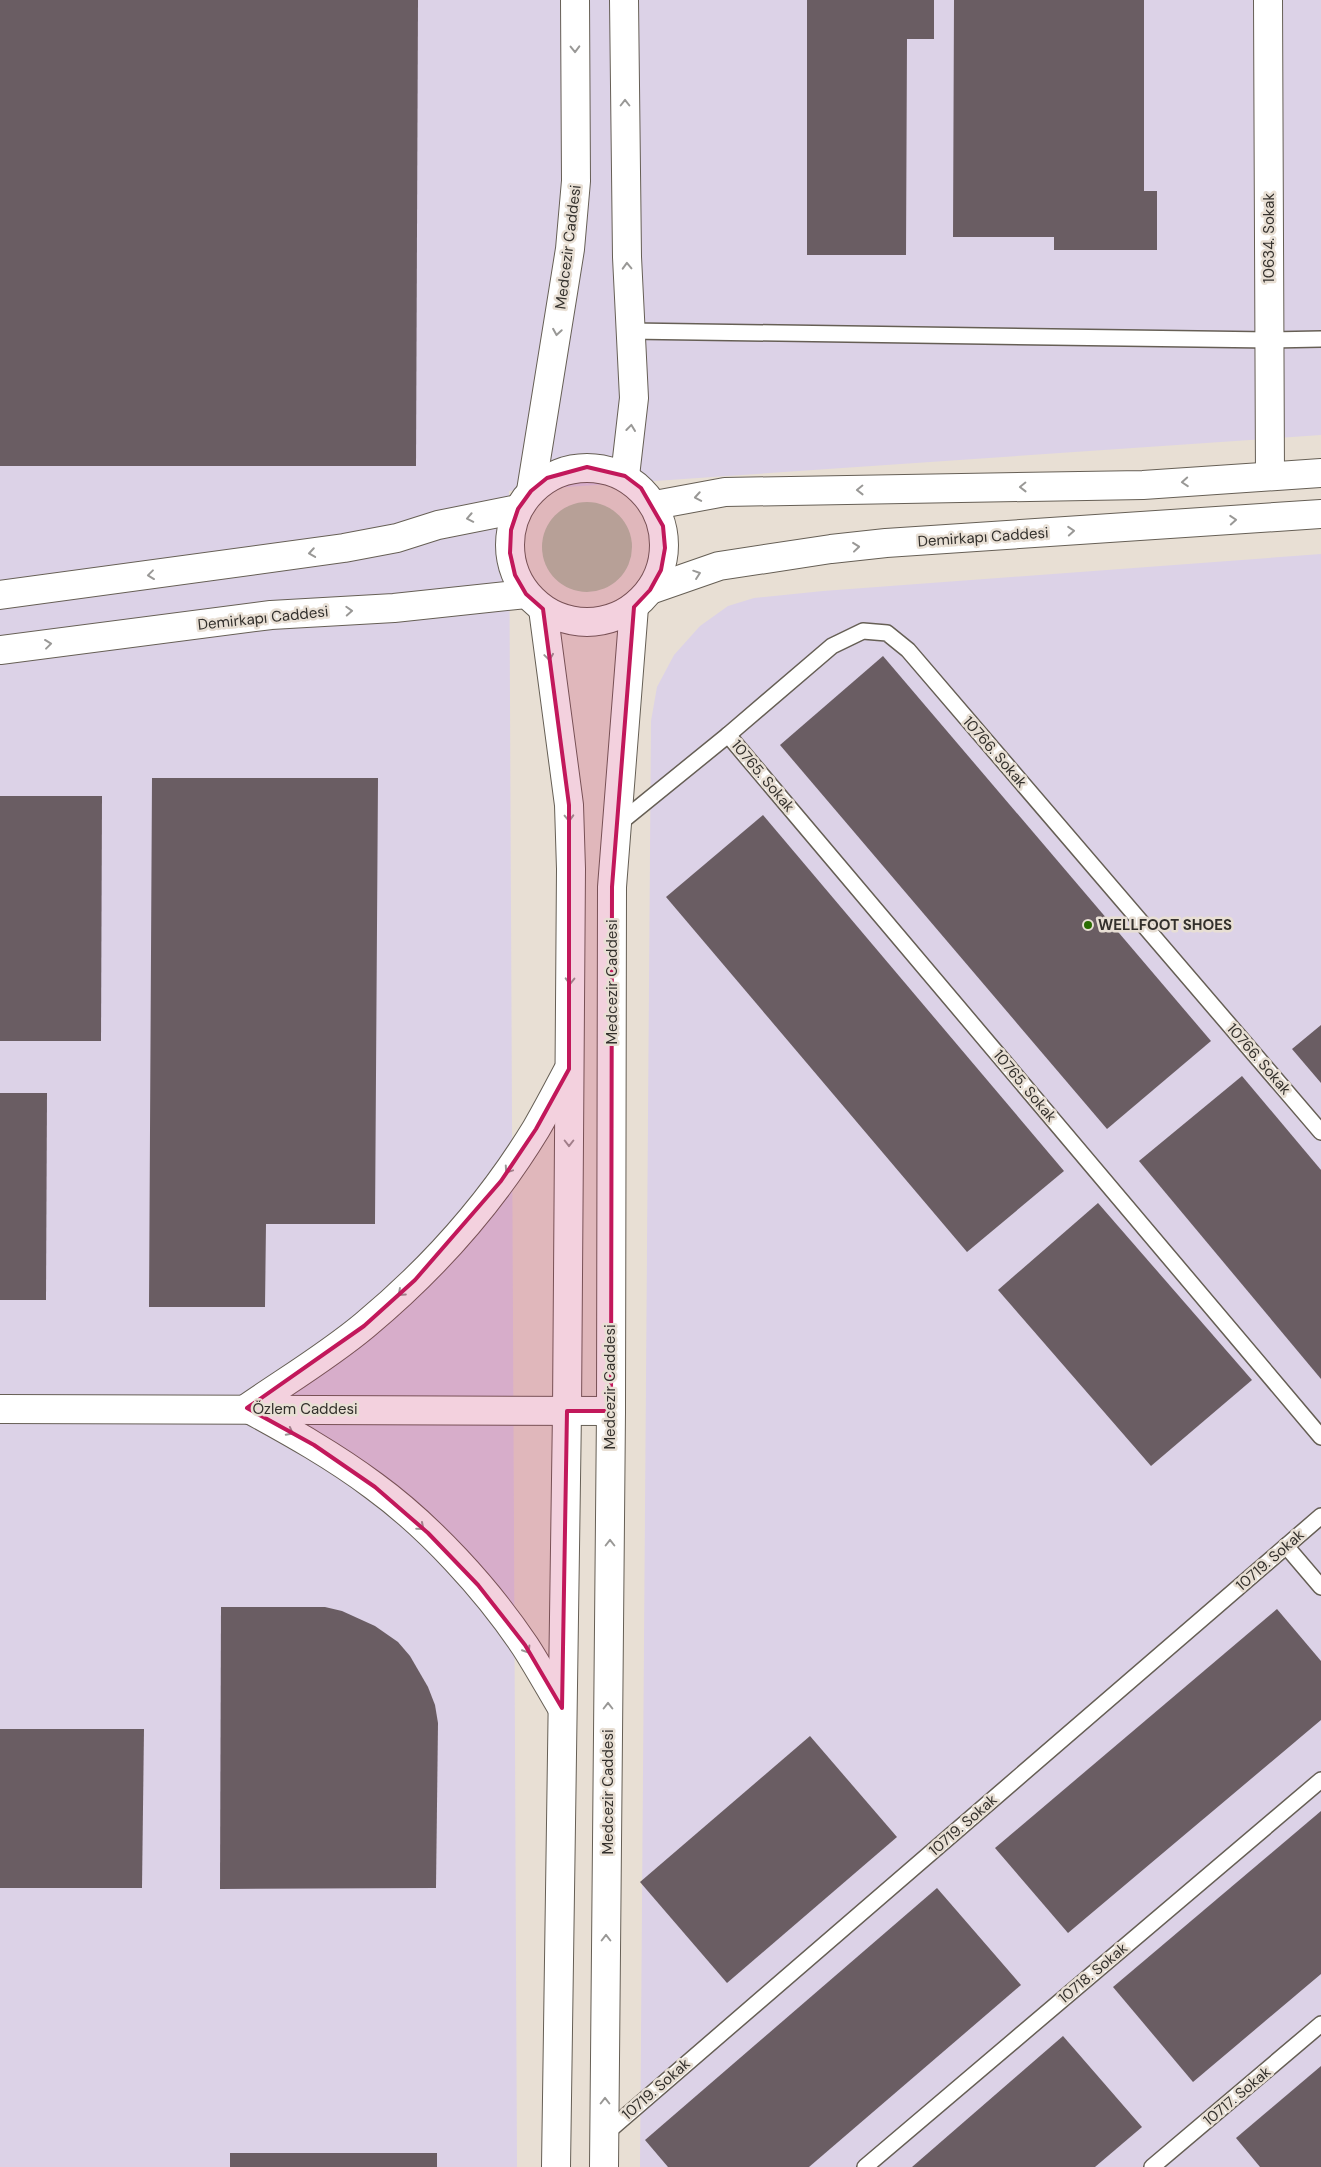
<svg xmlns="http://www.w3.org/2000/svg" width="1321" height="2167" font-family="'DM Sans',sans-serif">
  <rect width="100%" height="100%" fill="#e8dfd4"/>
  <g fill="#dcd2e7">
    <path d="M0 0H1321V435L509 491 517 2167H0Z"/>
    <path d="M1321 554V2167H640L651 721 657 687 674 655 700 626 728 606 754 598 823 591Z"/>
  </g>
  <circle fill="#b4c2a7" cx="587" cy="547" r="45"/>
  <g fill="#6a5d63">
    <path d="M0 0H418L416 466H0Z"/>
    <path d="M807 0H934V39H907L906 255H807Z"/>
    <path d="M954 0H1144V191H1157V250H1054V237H953Z"/>
    <path d="M883 656 1211 1041 1107 1129 780 745Z"/>
    <path d="M152 778H378L375 1224H266L265 1307H149Z"/>
    <path d="M0 796H102L101 1041H0Z"/>
    <path d="M763 815 1064 1171 967 1252 666 897Z"/>
    <path d="M1321 1025V1083L1292 1049Z"/>
    <path d="M1242 1076 1321 1170V1379L1139 1161Z"/>
    <path d="M0 1093H47L46 1300H0Z"/>
    <path d="M1098 1203 1252 1380 1151 1466 998 1290Z"/>
    <path d="M221 1607H325L342 1611 375 1626 398 1642 410 1656 428 1687 435 1705 438 1723 436 1888 220 1889Z"/>
    <path d="M1277 1609 1321 1661V1720L1068 1933 995 1848Z"/>
    <path d="M0 1729H144L142 1888H0Z"/>
    <path d="M810 1736 897 1837 727 1983 640 1882Z"/>
    <path d="M1321 1811V1974L1193 2082 1113 1987Z"/>
    <path d="M937 1888 1021 1985 809 2167H668L645 2140Z"/>
    <path d="M1063 2036 1142 2127 1095 2167H912Z"/>
    <path d="M1321 2066V2167H1260L1236 2138Z"/>
    <rect x="230" y="2153" width="207" height="14"/>
  </g>
  <g fill="none" stroke-linecap="round" stroke-linejoin="round">
    <defs>
      <g id="service">
        <path d="M630 331 1270 340 1321 339"/>
        <path d="M728 735 1321 1437"/>
        <path d="M616 826 728 735 832 646 863 631 887 633 908 650 1321 1132"/>
        <path d="M1286 1546 1321 1587"/>
        <path d="M605 2134 1321 1516"/>
        <path d="M865 2167 1321 1780"/>
        <path d="M1152 2167 1321 2024"/>
      </g>
      <path id="minor" d="M1268 0 1270 476"/>
      <g id="tertiary">
        <path d="M624 0 627 257 634 398 625 476"/>
        <circle cx="587" cy="545" r="77"/>
        <path d="M531 491 570 249 576 181 575 0"/>
        <path d="M655 505 725 492 1143 485 1321 473"/>
        <path d="M650 590 719 566 831 549 886 543 1321 514"/>
        <path d="M0 595 344 548 397 538 438 525 518 509"/>
        <path d="M543 609 569 805 571 869 567 1411 556 2167"/>
        <path d="M0 650 271 615 394 608 526 594"/>
        <path d="M0 1409 611 1411"/>
        <path d="M562 1708C550 1688 538 1666 525 1646 487 1589 429 1526 374 1486 334 1456 291 1432 247 1408 286 1381 328 1356 365 1325 431 1270 491 1203 536 1129 547 1110 557 1091 567 1072"/>
        <path d="M604 2167 611 1411 612 887 634 607"/>
      </g>
    </defs>
    <use href="#service" stroke="#665f55" stroke-width="18"/>
    <use href="#minor" stroke="#665f55" stroke-width="30"/>
    <use href="#tertiary" stroke="#665f55" stroke-width="30"/>
    <use href="#service" stroke="#fff" stroke-width="15"/>
    <use href="#minor" stroke="#fff" stroke-width="28"/>
    <use href="#tertiary" stroke="#fff" stroke-width="28"/>
  </g>
  <defs><path id="oneway-chevron" d="M-2-3.5L2.5 0L-2 3.5" fill="none" stroke-width="1.6" stroke-linecap="round" stroke-linejoin="round" transform="scale(1.25)"/></defs>
  <g stroke="#999896">
    <use href="#oneway-chevron" transform="translate(575 49) rotate(89)"/>
    <use href="#oneway-chevron" transform="translate(625 103) rotate(-90)"/>
    <use href="#oneway-chevron" transform="translate(627 266) rotate(-92)"/>
    <use href="#oneway-chevron" transform="translate(557 332) rotate(99)"/>
    <use href="#oneway-chevron" transform="translate(631 428) rotate(-83)"/>
    <use href="#oneway-chevron" transform="translate(1185 482) rotate(176)"/>
    <use href="#oneway-chevron" transform="translate(1023 487) rotate(179)"/>
    <use href="#oneway-chevron" transform="translate(860 490) rotate(179)"/>
    <use href="#oneway-chevron" transform="translate(698 497) rotate(170)"/>
    <use href="#oneway-chevron" transform="translate(470 518) rotate(169)"/>
    <use href="#oneway-chevron" transform="translate(1233 520) rotate(-4)"/>
    <use href="#oneway-chevron" transform="translate(1071 531) rotate(-4)"/>
    <use href="#oneway-chevron" transform="translate(856 547) rotate(-6)"/>
    <use href="#oneway-chevron" transform="translate(312 553) rotate(171)"/>
    <use href="#oneway-chevron" transform="translate(697 574) rotate(-19)"/>
    <use href="#oneway-chevron" transform="translate(151 575) rotate(173)"/>
    <use href="#oneway-chevron" transform="translate(349 611) rotate(-3)"/>
    <use href="#oneway-chevron" transform="translate(48 644) rotate(-7)"/>
    <use href="#oneway-chevron" transform="translate(549 657) rotate(82)"/>
    <use href="#oneway-chevron" transform="translate(569 818) rotate(88)"/>
    <use href="#oneway-chevron" transform="translate(570 981) rotate(91)"/>
    <use href="#oneway-chevron" transform="translate(569 1143) rotate(90)"/>
    <use href="#oneway-chevron" transform="translate(508 1170) rotate(124)"/>
    <use href="#oneway-chevron" transform="translate(401 1293) rotate(138)"/>
    <use href="#oneway-chevron" transform="translate(290 1432) rotate(28)"/>
    <use href="#oneway-chevron" transform="translate(421 1527) rotate(41)"/>
    <use href="#oneway-chevron" transform="translate(610 1543) rotate(-90)"/>
    <use href="#oneway-chevron" transform="translate(527 1650) rotate(58)"/>
    <use href="#oneway-chevron" transform="translate(608 1706) rotate(-90)"/>
    <use href="#oneway-chevron" transform="translate(606 1938) rotate(-90)"/>
    <use href="#oneway-chevron" transform="translate(605 2101) rotate(-90)"/>
  </g>
  <path fill="#c2185b" fill-opacity="0.2" stroke="#c2185b" stroke-width="4" stroke-linejoin="round" d="M587 467 625 476 641 488 663 526 665 548 661 570 650 590 634 607 612 887 611 1411H567L562 1708 525 1645 478 1585 428 1533 375 1487 314 1445 247 1408 364 1326 415 1280 501 1181 536 1129 569 1069V805L543 609 526 594 515 575 510 553 511 530 518 509 531 491 547 478Z"/>
  <circle fill="#2a6c02" stroke="#e8dfd4" stroke-width="2" cx="1088" cy="925" r="5"/>
  <g text-anchor="middle" dominant-baseline="central" stroke-width="5" stroke-linejoin="round" paint-order="stroke">
    <g font-size="15" fill="#33302c" stroke="#e8dfd4">
      <text transform="translate(1269 238) rotate(-90)">10634. Sokak</text>
      <text transform="translate(568 247) rotate(-83)">Medcezir Caddesi</text>
      <text transform="translate(983 537) rotate(-4)">Demirkapı Caddesi</text>
      <text transform="translate(263 618) rotate(-6)">Demirkapı Caddesi</text>
      <text transform="translate(995 752) rotate(49)">10766. Sokak</text>
      <text transform="translate(763 776) rotate(50)">10765. Sokak</text>
      <text transform="translate(612 982) rotate(-90)">Medcezir Caddesi</text>
      <text transform="translate(1259 1059) rotate(49)">10766. Sokak</text>
      <text transform="translate(1025 1086) rotate(50)">10765. Sokak</text>
      <text transform="translate(610 1387) rotate(-90)">Medcezir Caddesi</text>
      <text x="305" y="1409">Özlem Caddesi</text>
      <text transform="translate(1270 1560) rotate(-41)">10719. Sokak</text>
      <text transform="translate(608 1792) rotate(-90)">Medcezir Caddesi</text>
      <text transform="translate(963 1825) rotate(-41)">10719. Sokak</text>
      <text transform="translate(1093 1973) rotate(-40)">10718. Sokak</text>
      <text transform="translate(656 2089) rotate(-41)">10719. Sokak</text>
      <text transform="translate(1237 2096) rotate(-40)">10717. Sokak</text>
    </g>
    <g font-size="15" font-weight="bold" fill="#33302c" stroke="#e8dfd4" text-anchor="start">
      <text x="1098" y="925">WELLFOOT SHOES</text>
    </g>
  </g>
</svg>
